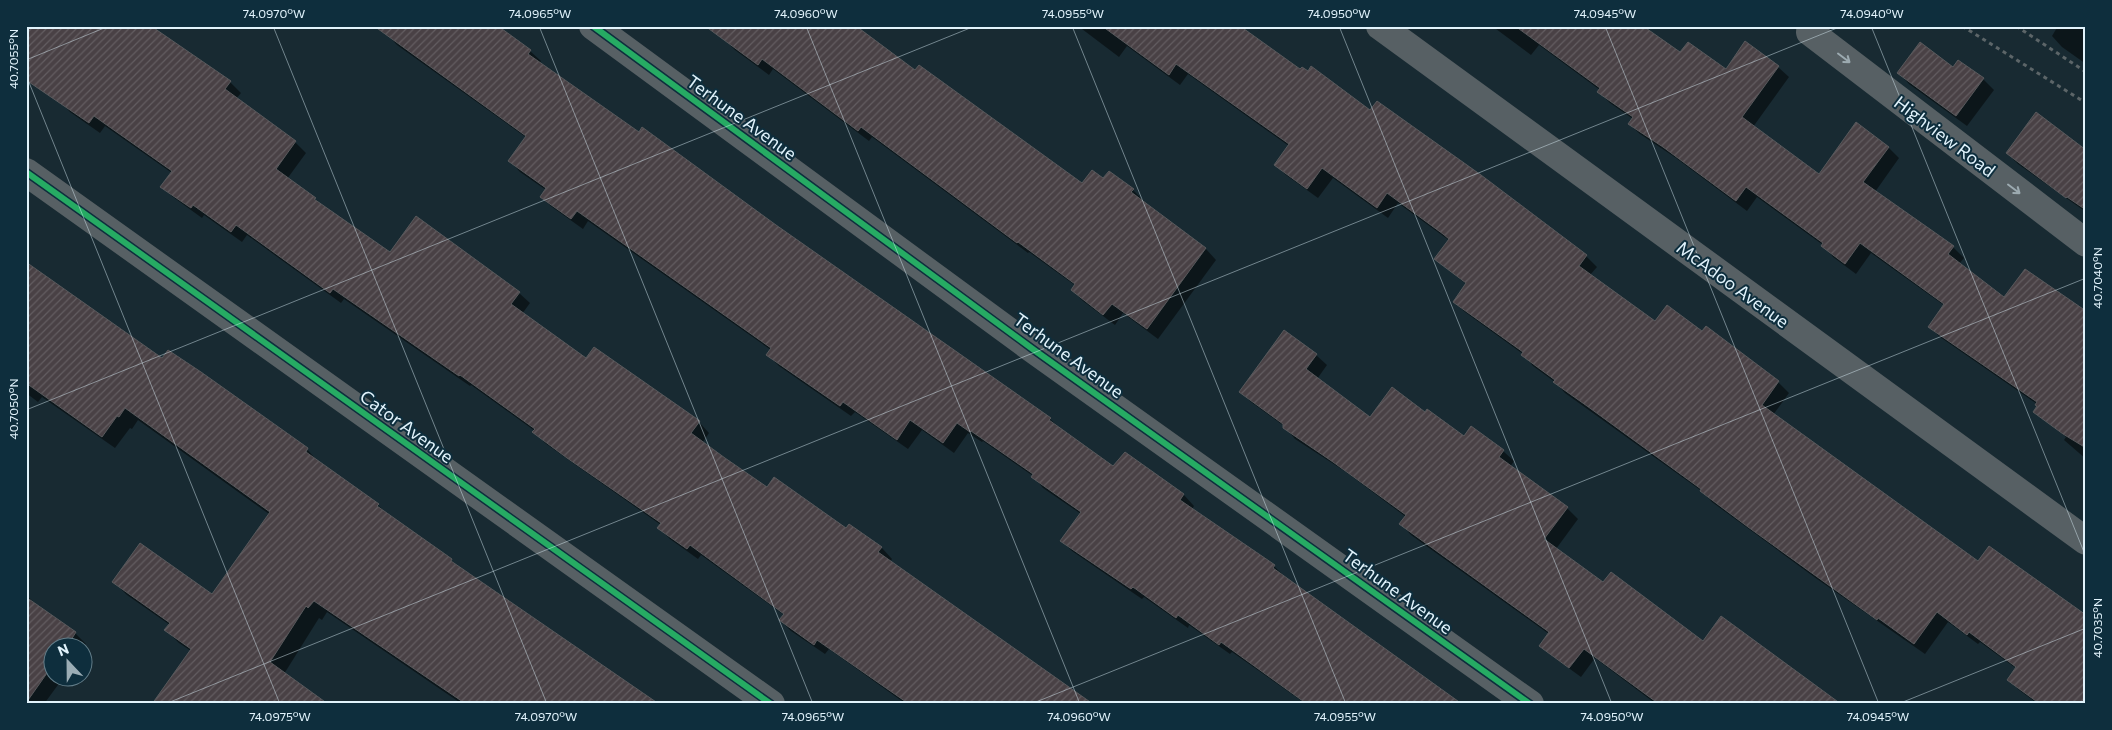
<svg xmlns="http://www.w3.org/2000/svg" width="2112" height="730" font-family="Commissioner,sans-serif">
  <defs>
    <pattern id="building-hatch" width="6" height="6" patternUnits="userSpaceOnUse" patternTransform="scale(1.25)"><rect width="6" height="6" fill="#494145"/><path d="M-1 1l2-2M0 6l6-6M5 7l2-2" fill="none" stroke="#635d61"/></pattern>
  </defs>
  <rect width="100%" height="100%" fill="#182a32"/>
  <g fill="#0007">
    <path d="M151 26 230 82 241 93 236 99 295 142 306 153 287 179 315 199 324 207 390 254 519 293 530 303 522 314 586 360 699 422 709 433 703 442 767 489 846 530 849 526 882 548 892 559 890 562 1090 704H906L829 649 825 654 791 631 780 620 784 615 701 555 698 559 670 539 659 528 661 525 580 468 545 443 535 431 471 385 470 386 344 299 341 303 247 235 242 242 204 215 202 218 173 197 162 187 172 173 105 126 100 133 70 112 60 101Z"/>
    <path d="M1078 26H1238L1300 71 1370 112 1586 256 1597 267 1590 275 1655 323 1703 333 1706 328 1778 382 1789 393 1773 415 2086 704H2038L2019 690 2009 680 2017 669 1980 642 1978 644 1948 622 1925 654 1817 579 1712 502 1703 492 1565 393 1555 382 1533 366 1523 354 1465 312 1454 302 1467 285 1436 259 1450 241 1398 203 1388 218 1333 178 1318 198 1286 175 1276 165 1289 146 1188 74 1180 85 1127 46 1119 57Z"/>
    <path d="M1492 26H1641L1680 54 1726 70 1778 67 1789 77 1753 127 1819 176 1888 147 1899 158 1875 192 1953 247 1964 258 1959 264 2086 356V459L2064 440 2066 437 2035 412 2038 406 2037 404 1940 337 1930 327 1945 306 1871 253 1856 274 1833 257 1823 245 1757 197 1747 211 1676 158 1640 134 1629 124 1633 119 1610 103 1599 92 1600 90 1539 45 1531 55Z"/>
    <path d="M2058 26H2086V64L2062 47 2052 36Z"/>
    <path d="M387 34 530 51 541 61 540 63 1050 419 1061 429 1114 467 1125 453 1184 495 1194 506 1192 509 1274 566 1285 577 1398 658 1408 667 1457 704H1306L1232 652 1230 654 1189 625 1188 628 1144 597 1142 599 1072 551 1062 541 1081 514 1043 488 1033 476 983 441 982 442 968 433 954 453 922 430 908 449 855 412 851 416 779 366 768 355 771 350 588 221 583 229 552 207 541 197 546 190 520 172 510 161 527 138 397 45Z"/>
    <path d="M724 39 915 71 1082 185 1103 179 1133 190 1144 201 1142 202 1206 249 1216 260 1158 339 1123 313 1115 325 1083 301 1072 290 1076 286 1029 252 1028 253 872 137 869 141 773 69 769 75 735 50Z"/>
    <path d="M1953 68 1983 79 1994 90 1967 126 1909 84 1899 73Z"/>
    <path d="M2086 151V212L2018 164 2007 153Z"/>
    <path d="M26 262 163 360 200 373 307 449 319 463 378 505 391 518 451 560 458 567 655 704H462L327 612 322 620 319 618 284 674 191 651 179 643 166 630 170 625 127 595 114 582 212 595 269 514 138 420 132 429 130 428 115 448 42 397 38 402 26 393Z"/>
    <path d="M1316 355 1327 365 1317 379 1371 418 1425 413 1464 438 1503 451 1514 461 1510 467 1567 508 1578 519 1556 549 1603 584 1703 642 1841 704H1656L1595 658 1581 677 1552 656 1541 645 1549 634 1411 535 1401 524 1406 517 1346 472 1295 439 1284 426 1251 402 1241 392Z"/>
    <path d="M26 595 46 613 75 633 86 644 82 649V648H52V678H63L44 704H26Z"/>
  </g>
  <g fill="url(#building-hatch)" stroke="#58595c">
    <path d="M26 26H151L231 81 225 89 296 141 276 169 316 198 314 199 390 252 416 216 520 292 511 304 586 358 594 347 700 421 691 433 725 458 767 487 774 477 846 528 849 524 882 547 878 552 1093 704H909L817 640 814 645 779 620 784 614 690 545 687 549 657 528 661 523 567 458 532 432 535 429 460 375 459 376 333 289 330 293 236 225 231 232 193 205 191 208 160 187 172 171 94 116 89 123 26 80Z"/>
    <path d="M374 26H498L531 50 528 54 639 132 642 127 776 225 1051 418 1049 420 1113 466 1125 452 1184 494 1180 500 1275 565 1273 568 1462 704H1307L1221 642 1219 645 1178 615 1176 618 1133 587 1131 589 1060 541 1081 512 1031 477 1033 474 971 431 970 432 957 423 943 443 910 420 897 440 843 402 840 406 766 355 771 348 577 211 571 219 540 197 546 188 508 161 526 136Z"/>
    <path d="M705 26H856L915 70 919 65 1082 183 1092 170 1103 178 1109 171 1134 189 1131 192 1206 248 1147 329 1112 304 1103 315 1071 290 1075 284 1018 242 1017 243 861 127 858 131 762 59 758 65Z"/>
    <path d="M1102 26H1240L1300 69 1302 67 1308 71 1311 66 1370 110 1377 101 1481 175 1587 255 1579 266 1655 321 1667 305 1702 331 1706 326 1779 381 1762 405 1978 561 1989 546 2086 615V704H2040L2007 680 2016 667 1969 632 1967 635 1937 612 1914 644 1878 618 1877 620 1748 527 1700 491 1701 489 1587 406 1553 382 1555 380 1521 355 1523 352 1453 302 1466 283 1434 259 1449 239 1443 234 1387 193 1377 208 1322 168 1307 189 1274 165 1289 144 1176 64 1169 75Z"/>
    <path d="M1515 26H1643L1680 52 1688 42 1726 69 1745 41 1779 66 1742 117 1819 174 1856 122 1889 147 1863 182 1954 246 1948 254 2004 297 2025 269 2086 311V448L2063 434 2033 412 2037 406 2035 405 2037 402 1928 327 1944 304 1860 243 1845 264 1821 246 1823 243 1746 187 1736 201 1663 147 1628 124 1633 117 1597 92 1600 88Z"/>
    <path d="M1920 42 1953 67 1958 60 1984 78 1956 116 1897 73Z"/>
    <path d="M2036 112 2086 150V210L2067 197 2066 198 2006 153Z"/>
    <path d="M26 262 162 358 168 350 201 372 308 448 306 452 379 504 377 506 452 559 451 561 659 704H466L314 601 308 608 306 606 270 662 328 704H152L191 649 164 630 170 623 112 582 140 543 212 594 270 512 125 408 119 417 117 416 102 437 26 383Z"/>
    <path d="M1284 330 1317 354 1306 369 1370 417 1392 387 1425 412 1427 409 1464 436 1471 426 1504 450 1499 457 1568 507 1544 539 1603 582 1611 572 1703 641 1721 616 1841 704H1659L1584 649 1569 668 1539 646 1549 632 1399 524 1406 515 1333 462 1283 428V424L1239 392Z"/>
    <path d="M26 597 76 632 66 648H52V666L26 703Z"/>
  </g>
  <g fill="none" stroke-linecap="round" stroke-linejoin="round">
    <g stroke="#5c6568" stroke-width="3" stroke-dasharray="4 4" stroke-linecap="butt">
      <path d="M1962 26 2086 103"/>
      <path d="M2016 26 2086 72"/>
    </g>
    <g stroke="#576064" stroke-width="28">
      <path d="M593 26 1034 350 1530 704"/>
      <path d="M1380 26 2086 541"/>
      <path d="M1813 26 1810 32 2086 243"/>
      <path d="M26 172 771 704"/>
    </g>
    <defs>
      <g id="cycleway">
        <path d="M593 26 1034 350 1530 704"/>
        <path d="M26 172 771 704"/>
      </g>
    </defs>
    <use href="#cycleway" stroke="#0e2e3d" stroke-width="9"/>
    <use href="#cycleway" stroke="#26ab63" stroke-width="6"/>
  </g>
  <defs><path id="oneway-shaft" d="M-6 0H5M1.5-3L5.5 0L1.5 3" fill="none" stroke-width="1.6" stroke-linecap="round" stroke-linejoin="round" transform="scale(1.25)"/></defs>
  <g stroke="#9caab0">
    <use href="#oneway-shaft" transform="translate(1844 58) rotate(37)"/>
    <use href="#oneway-shaft" transform="translate(2014 189) rotate(37)"/>
  </g>
  <path fill="none" stroke="#e1f3fc" stroke-width="1" stroke-opacity="0.45" d="M273 26 547 704M539 26 813 704M806 26 1080 704M1072 26 1346 704M1339 26 1612 704M1605 26 1879 704M1871 26 2086 557M26 60 109 26M26 75 280 704M26 410 975 26M165 704 1842 26M1031 704 2086 278M1898 704 2086 628"/>
  <g text-anchor="middle" dominant-baseline="central" stroke-width="4" stroke-linejoin="round" paint-order="stroke">
    <g font-size="18" fill="#e1f3fc" stroke="#0e2e3d">
      <text transform="translate(742 117) rotate(36)">Terhune Avenue</text>
      <text transform="translate(1945 136) rotate(37)">Highview Road</text>
      <text transform="translate(1733 284) rotate(36)">McAdoo Avenue</text>
      <text transform="translate(1069 355) rotate(36)">Terhune Avenue</text>
      <text transform="translate(407 426) rotate(36)">Cator Avenue</text>
      <text transform="translate(1398 591) rotate(36)">Terhune Avenue</text>
    </g>
  </g>
  <rect width="2112" height="730" fill="none" stroke="#0e2e3d" stroke-width="55"/>
  <g transform="translate(68 662) rotate(338)"><circle r="24" fill="#0e2e3d" stroke="#627d89"/>
  <path d="M0-4L9 19L0 12L-9 19Z" fill="#9badb5"/>
  <text y="-8" font-size="14" font-weight="bold" text-anchor="middle" fill="#e1f3fc">N</text>
  </g>
  <rect x="28" y="28" width="2056" height="674" fill="none" stroke="#e1f3fc" stroke-width="2"/>
  <g font-size="12" text-anchor="middle" fill="#e1f3fc">
    <text x="274" y="18">74.0970°W</text>
    <text x="540" y="18">74.0965°W</text>
    <text x="806" y="18">74.0960°W</text>
    <text x="1073" y="18">74.0955°W</text>
    <text x="1339" y="18">74.0950°W</text>
    <text x="1605" y="18">74.0945°W</text>
    <text x="1872" y="18">74.0940°W</text>
    <text transform="translate(14 59) rotate(-90)" y="4">40.7055°N</text>
    <text transform="translate(2098 278) rotate(-90)" y="4">40.7040°N</text>
    <text transform="translate(14 409) rotate(-90)" y="4">40.7050°N</text>
    <text transform="translate(2098 628) rotate(-90)" y="4">40.7035°N</text>
    <text x="280" y="721">74.0975°W</text>
    <text x="546" y="721">74.0970°W</text>
    <text x="813" y="721">74.0965°W</text>
    <text x="1079" y="721">74.0960°W</text>
    <text x="1345" y="721">74.0955°W</text>
    <text x="1612" y="721">74.0950°W</text>
    <text x="1878" y="721">74.0945°W</text>
  </g>
</svg>
